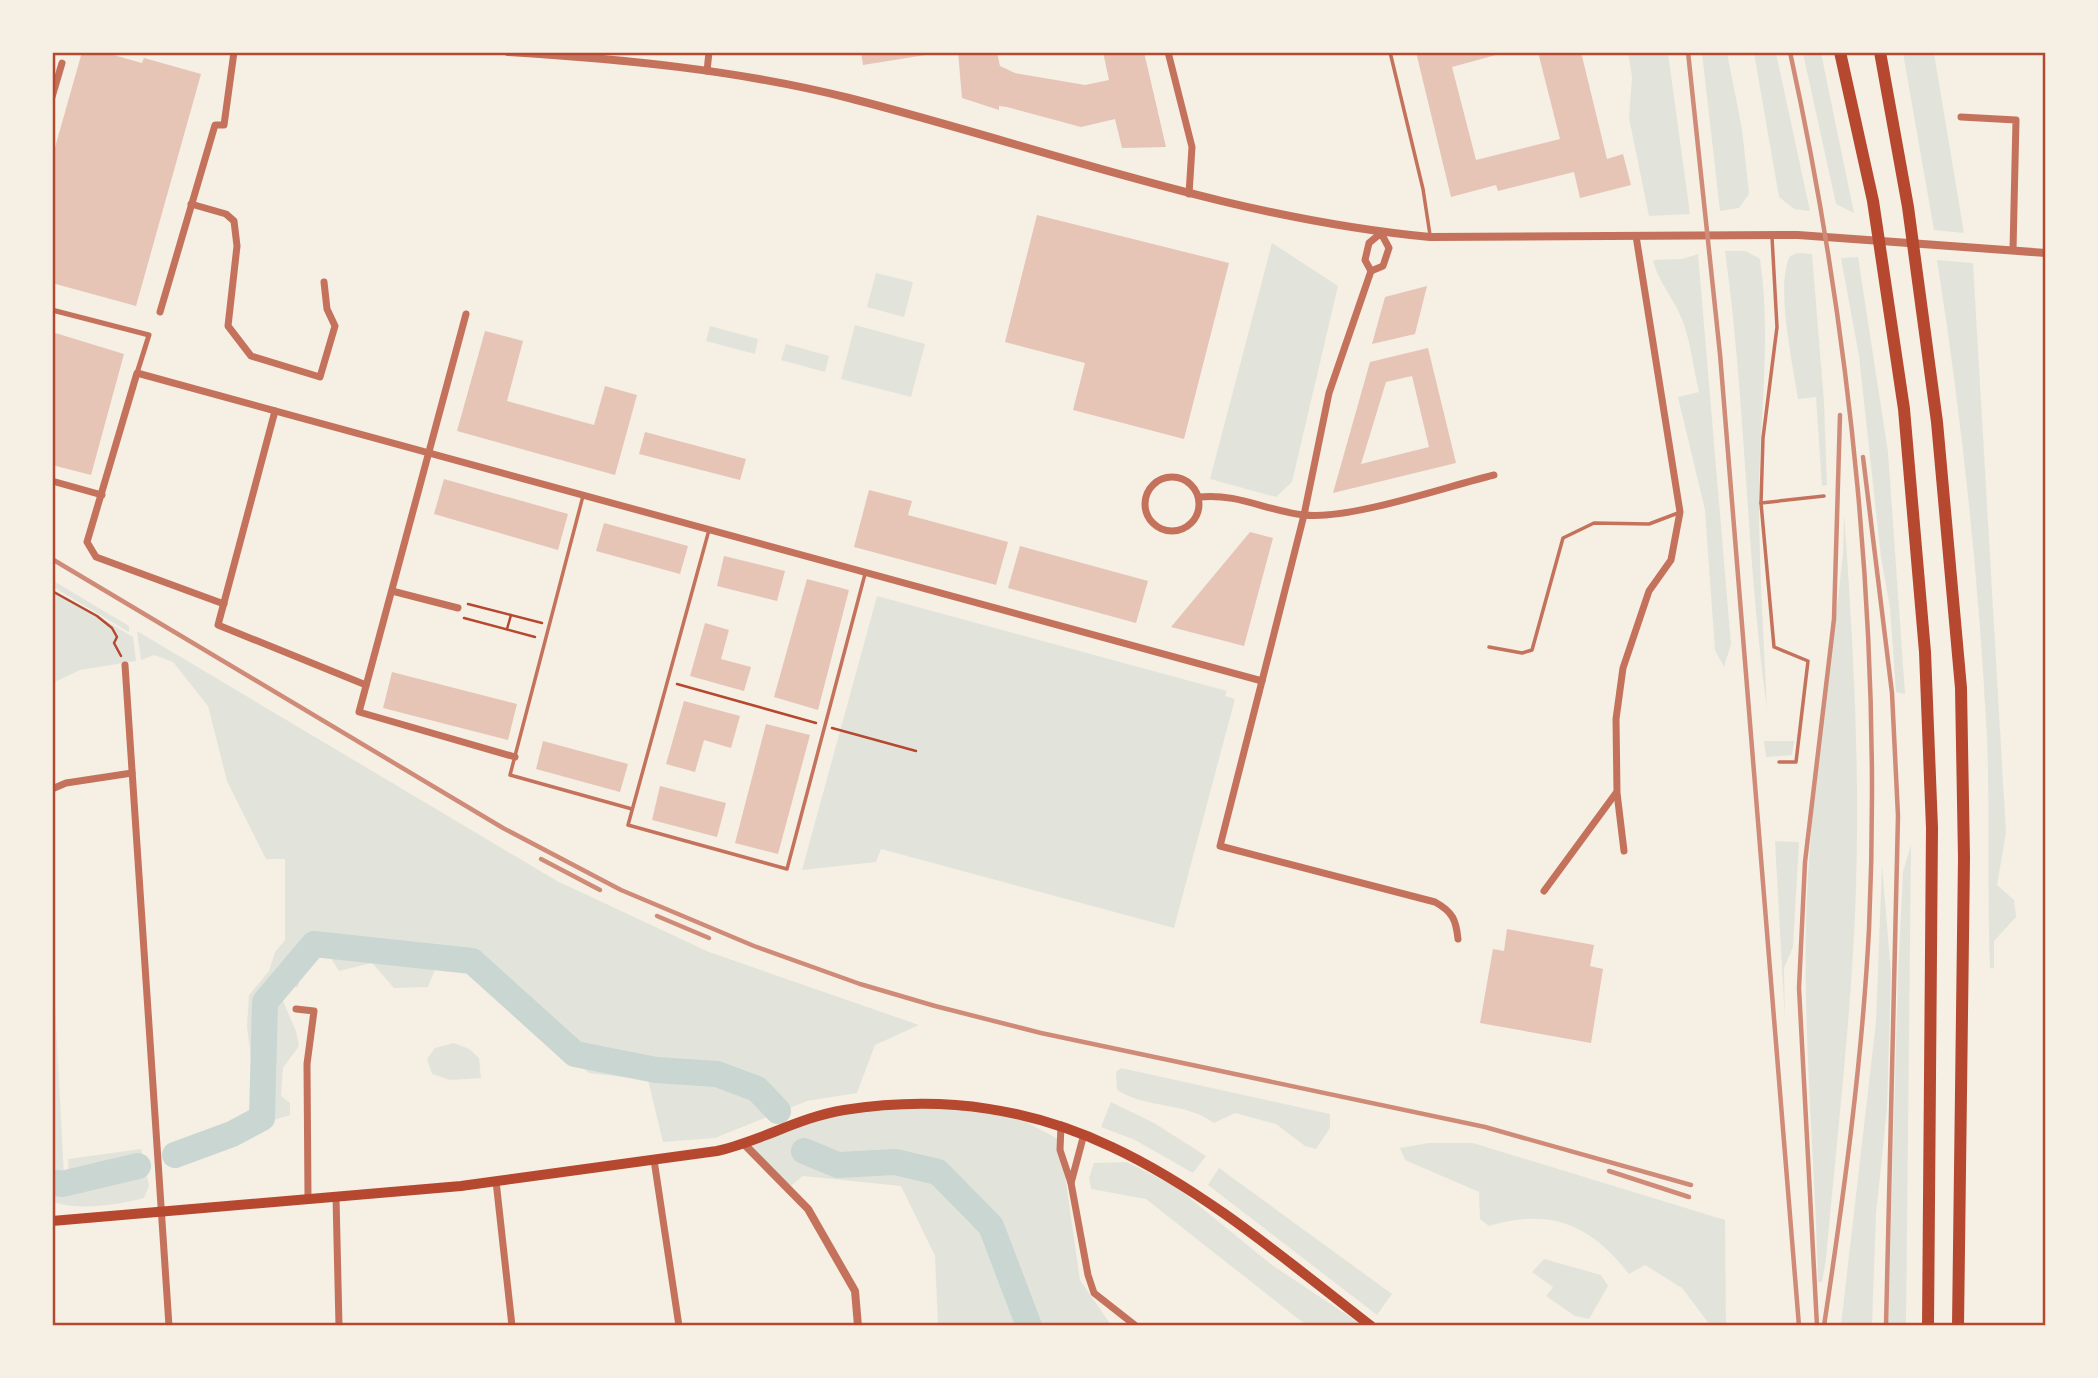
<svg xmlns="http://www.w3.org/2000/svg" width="2098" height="1378" font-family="Quicksand,sans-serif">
  <rect width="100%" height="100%" fill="#f6efe4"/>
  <g fill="#e2e4dc">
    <path d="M1628 53H1668L1690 214 1649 216 1629 118 1632 77Z"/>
    <path d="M1702 53H1727L1742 129 1749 194 1739 208 1720 211Z"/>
    <path d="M1754 53H1776L1810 211 1794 209 1779 197Z"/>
    <path d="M1803 53H1821L1854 213 1836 204Z"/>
    <path d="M1903 53H1934L1964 233 1934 230Z"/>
    <path d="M1272 243 1338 286 1292 482 1276 497 1210 479Z"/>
    <path d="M1725 251H1746L1760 259C1772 340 1759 419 1759 500 1759 570 1764 640 1767 709 1746 557 1746 403 1725 251Z"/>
    <path d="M1798 253 1812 254 1824 402 1827 485 1822 486 1816 397 1798 399C1793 365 1775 285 1790 256Z"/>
    <path d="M1698 254 1731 644 1724 667 1715 650 1705 510 1678 397 1699 392C1693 368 1691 340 1681 317 1673 297 1657 280 1653 260L1682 259Z"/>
    <path d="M1858 257 1888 452 1905 694 1896 692 1890 608 1881 557 1859 356 1841 258Z"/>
    <path d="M1937 260 1973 263 2006 833 1997 885 2014 900 2016 917 1994 941V968H1990C1987 892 1990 815 1987 740 1979 579 1962 419 1937 260Z"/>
    <path d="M876 273 913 282 904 317 867 307Z"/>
    <path d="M855 325 925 344 911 397 841 379Z"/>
    <path d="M710 326 758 339 755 354 706 341Z"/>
    <path d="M786 344 829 356 825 372 781 360Z"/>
    <path d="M1844 513C1853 638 1860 763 1856 889 1852 1012 1837 1136 1826 1259L1822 1282H1818C1815 1160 1803 1039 1806 917 1810 796 1830 675 1843 554Z"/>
    <path d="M52 580 129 626V632L53 587Z"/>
    <path d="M53 589 133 637 136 661 80 670 53 683Z"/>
    <path d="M877 596 1227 691 1225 696 1235 699 1174 928 881 849 876 862 802 870Z"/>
    <path d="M137 631 557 881 709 952 919 1025 875 1045 857 1093 807 1101 715 1138 663 1142 648 1080 589 1073 461 964H437L428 987 394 988 372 963 339 971 328 954 303 962 298 987 287 988 283 1001 296 1031 299 1046 283 1068 281 1096 290 1103V1115L267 1122 246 1137 258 1111 247 1027 249 995 269 971 275 952 285 940V859H266L227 781 208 706 173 662 154 655 141 660Z"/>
    <path d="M1764 741H1794L1792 755 1766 757Z"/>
    <path d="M1775 841 1799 842 1793 947 1784 968 1785 1021Z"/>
    <path d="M1911 845 1906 1325 1888 1326 1898 976 1903 872Z"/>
    <path d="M1882 865 1891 973 1887 1109 1876 1214 1872 1325H1841L1876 1022Z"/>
    <path d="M53 966 64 1177 53 1174Z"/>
    <path d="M454 1043 469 1049 479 1058 481 1078 450 1080 432 1074 427 1059 435 1048Z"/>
    <path d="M1121 1068 1330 1114V1128L1316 1149 1305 1146 1276 1124 1235 1113 1214 1123C1186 1102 1147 1109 1117 1090L1116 1072Z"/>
    <path d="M1111 1102 1154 1123 1206 1156 1193 1173 1135 1140 1101 1127Z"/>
    <path d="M857 1108 1002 1109 1060 1140 1080 1280 1111 1325H938L935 1256 901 1186 803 1176 788 1188 745 1145Z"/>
    <path d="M1428 1143H1473L1725 1220 1726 1325H1710L1682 1288 1645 1265 1629 1274C1590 1224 1550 1208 1489 1226L1480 1219 1479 1192 1405 1160 1400 1148Z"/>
    <path d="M141 1149 149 1186 144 1198C116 1205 80 1211 53 1202V1177L69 1178 68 1159Z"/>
    <path d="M1127 1162 1176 1187 1272 1265 1362 1325H1306L1146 1199 1091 1189 1089 1178 1094 1163Z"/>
    <path d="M1219 1168 1392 1294 1377 1315 1208 1185Z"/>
    <path d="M1544 1259 1601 1275 1608 1286 1589 1319 1575 1316 1546 1296 1553 1287 1532 1272Z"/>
  </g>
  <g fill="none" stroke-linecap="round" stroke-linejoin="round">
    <g stroke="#c9d6d2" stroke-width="26">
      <path d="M804 1151 838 1165 895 1162 938 1172 991 1226 1029 1326"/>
      <path d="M175 1155 232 1134 262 1118 265 1002 314 944 472 961 575 1054 656 1070 717 1074 757 1089 778 1111"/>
      <path d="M52 1182 62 1184 138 1166"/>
    </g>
  </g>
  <g fill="#e6c5b7" fill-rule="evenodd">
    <path d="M82 52H103L142 63 144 58 201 74 136 306 52 283V158Z"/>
    <path d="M861 52H932V54L863 65Z"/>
    <path d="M958 52H997L1000 66 1015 73 1085 85 1109 80 1103 52H1144L1166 147 1122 148 1115 119 1081 127 1007 107 999 106V110L962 98Z"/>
    <path d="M1416 52H1507L1452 67 1476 160 1560 139 1538 52H1581L1607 159 1623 154 1631 185 1580 198 1574 172 1498 191 1496 185 1451 197Z"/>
    <path d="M1037 215 1229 263 1184 439 1073 410 1085 363 1005 342Z"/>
    <path d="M1427 286 1415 334 1372 344 1385 297Z"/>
    <path d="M485 331 523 341 507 401 594 425 605 386 637 395 615 475 457 431Z"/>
    <path d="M52 332 124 354 91 475 52 465Z"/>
    <path d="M1428 348 1456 463 1333 493 1370 362ZM1412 376 1429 447 1361 464 1386 382Z"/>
    <path d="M645 432 746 459 740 480 639 454Z"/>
    <path d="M444 479 568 514 558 550 434 514Z"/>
    <path d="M869 490 912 501 908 515 1008 542 996 585 854 547Z"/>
    <path d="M604 523 688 546 680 574 596 551Z"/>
    <path d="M1250 532 1273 538 1244 646 1171 627Z"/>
    <path d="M1020 546 1148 581 1136 623 1008 588Z"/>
    <path d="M724 556 785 571 777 601 717 586Z"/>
    <path d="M807 579 849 590 818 710 774 697Z"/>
    <path d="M705 623 729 630 721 659 751 667 744 691 690 676Z"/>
    <path d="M392 672 517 704 508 740 383 708Z"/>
    <path d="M684 701 740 716 731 748 704 740 695 772 666 764Z"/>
    <path d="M766 724 810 735 778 854 735 843Z"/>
    <path d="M543 741 628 764 620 792 536 769Z"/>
    <path d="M660 786 726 803 717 837 652 820Z"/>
    <path d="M1507 929 1594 945 1590 966 1603 969 1591 1043 1480 1023 1493 949 1504 951Z"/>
  </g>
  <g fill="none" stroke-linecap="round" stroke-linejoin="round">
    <g stroke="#b5482f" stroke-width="2.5">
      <path d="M52 591 97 616 112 628 117 637 114 643 121 656"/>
      <path d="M468 604 542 623"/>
      <path d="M464 618 535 637"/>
      <path d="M507 629 511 615"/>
      <path d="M677 684 816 723"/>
      <path d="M832 728 916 751"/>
    </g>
    <g stroke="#c5725c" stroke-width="3.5">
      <path d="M1390 52 1423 189 1430 235"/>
      <path d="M1772 237 1777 327 1763 438 1761 503 1774 647 1808 661 1796 762H1779"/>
      <path d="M583 496 510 775 632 809"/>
      <path d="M1761 503 1824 496"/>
      <path d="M709 530 628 825 787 869 865 574"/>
      <path d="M1489 647 1522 653 1532 650 1563 538 1594 523 1649 524 1678 513"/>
    </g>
    <path stroke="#c5725c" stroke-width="5" d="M52 310 149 335 137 373"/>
    <g stroke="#c5725c" stroke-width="7">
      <path d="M1168 52 1192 147 1189 194"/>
      <path d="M707 71 709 52"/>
      <path d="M52 97 62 63"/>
      <path d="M1961 117 2016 120 2013 250"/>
      <path d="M191 204 226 214 234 221 237 246 228 326 251 356 320 377 335 326 327 309 324 282"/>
      <path d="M160 312 215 125H224L234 52"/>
      <path d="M466 314 359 712 515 757"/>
      <path d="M275 411 218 625 366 685"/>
      <circle cx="1172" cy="504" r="27"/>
      <path d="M52 481 102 495"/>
      <path d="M1199 497C1239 493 1266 511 1304 515 1351 520 1444 487 1494 475"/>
      <path d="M392 591 458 608"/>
      <path d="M224 604 96 557 87 542 137 373 1262 681 1304 515 1329 393 1371 271 1365 260 1369 243 1381 233 1389 248 1383 266 1371 271"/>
      <path d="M125 665 169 1326"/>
      <path d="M1262 681 1220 846 1435 902C1453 912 1456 920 1458 939"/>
      <path d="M52 789 66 783 132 773"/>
      <path d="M1624 851 1617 793 1616 719 1623 668 1649 591 1671 560 1680 512 1636 236"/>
      <path d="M1544 891 1616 793"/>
      <path d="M296 1009 314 1011 307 1064 308 1199"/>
      <path d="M1061 1125 1060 1150 1071 1183 1084 1134"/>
      <path d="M654 1160 679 1326"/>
      <path d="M496 1181 512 1326"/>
      <path d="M1071 1183 1088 1275 1094 1293 1136 1326"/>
      <path d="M336 1197 339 1326"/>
    </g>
    <g stroke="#c5725c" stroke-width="8">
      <path d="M508 52C622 59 738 70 849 98 1044 148 1228 218 1430 237L1798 235 2046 253"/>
      <path d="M745 1145 808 1209 855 1291 858 1326"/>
    </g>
    <path stroke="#b5482f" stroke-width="10" d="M52 1221 461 1186 717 1151C761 1141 800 1117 844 1110 1072 1075 1203 1195 1371 1326"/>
    <g stroke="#b5482f" stroke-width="12">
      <path d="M1840 52 1873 201 1904 409 1925 652 1932 828 1928 1326"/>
      <path d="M1880 52 1908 207 1937 422 1961 688 1964 858 1958 1326"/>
    </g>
    <g stroke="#cf8b77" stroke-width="4.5">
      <path d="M1688 52 1720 354 1799 1326"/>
      <path d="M1790 52C1852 336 1882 639 1869 929 1862 1063 1844 1193 1824 1326"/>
      <path d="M1863 457 1892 693 1898 816 1886 1326"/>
      <path d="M52 559 503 828 621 890 754 946 860 984 935 1006 1041 1033 1485 1127 1691 1185"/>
      <path d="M541 859 600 890"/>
      <path d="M657 916 709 938"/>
      <path d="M1609 1171 1689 1197"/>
      <path d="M1817 1326 1799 988 1805 862 1834 619 1840 415"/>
    </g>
  </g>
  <rect width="2098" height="1378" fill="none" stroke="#f6efe4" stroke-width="108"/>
  <rect x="54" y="54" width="1990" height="1270" fill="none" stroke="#b5482f" stroke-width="2.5"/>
</svg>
